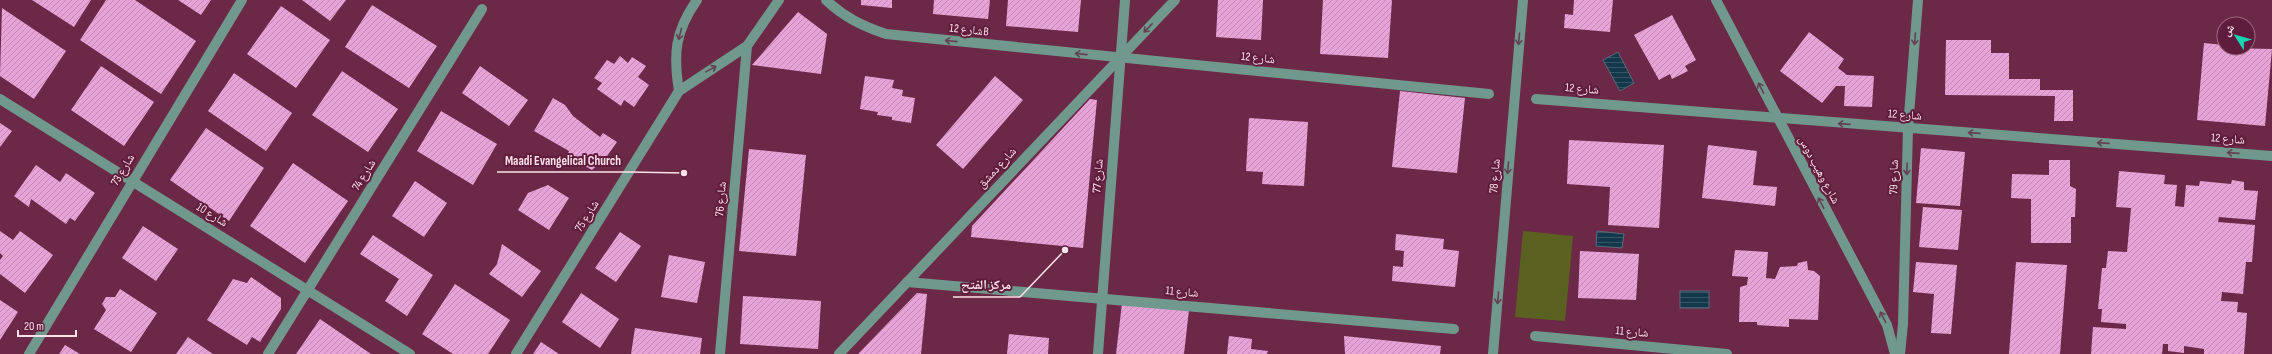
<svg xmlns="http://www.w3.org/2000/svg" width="2272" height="354" font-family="'Sofia Sans Condensed','Noto Naskh Arabic',sans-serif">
  <defs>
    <pattern id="water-rules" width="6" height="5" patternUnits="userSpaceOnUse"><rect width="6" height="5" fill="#14384b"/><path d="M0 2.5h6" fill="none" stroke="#375465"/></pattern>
    <pattern id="building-hatch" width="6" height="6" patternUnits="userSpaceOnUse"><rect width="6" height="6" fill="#e7a3d7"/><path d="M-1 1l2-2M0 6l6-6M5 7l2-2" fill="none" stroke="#c08bb3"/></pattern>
  </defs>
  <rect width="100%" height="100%" fill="#6c2847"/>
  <path fill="#5b6221" d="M1523 231 1573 236 1565 321 1515 317Z"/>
  <g fill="url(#water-rules)" stroke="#5a6b7b">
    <path d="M1618 52 1634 83 1620 91 1603 60Z"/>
    <path d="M1597 231 1624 234 1622 248 1596 246Z"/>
    <rect x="1680" y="291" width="29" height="17"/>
  </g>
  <g fill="url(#building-hatch)">
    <path d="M32 0H91L74 27Z"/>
    <path d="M106 0H135L196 41 161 94 80 40Z"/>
    <path d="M178 0H211L201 15Z"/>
    <path d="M302 0H346L330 21Z"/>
    <path d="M861 0H892V8L861 5Z"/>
    <path d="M934 0H990L988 19 933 14Z"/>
    <path d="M1008 0H1081L1078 32 1006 26Z"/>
    <path d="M1218 0H1263L1261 40 1216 37Z"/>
    <path d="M1323 0H1392L1388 58 1320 54Z"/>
    <path d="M1574 0H1613L1610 32 1564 28 1565 14 1573 15Z"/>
    <path d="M372 5 437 46 409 88 345 47Z"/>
    <path d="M281 6 330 40 296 88 247 54Z"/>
    <path d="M2 8 66 51 34 99 0 76Z"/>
    <path d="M798 12 827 34 821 74 752 65Z"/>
    <path d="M1672 15 1696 60 1685 66 1688 71 1672 79 1670 74 1659 80 1634 35Z"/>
    <path d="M1809 32 1844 59 1838 68 1847 75 1874 76 1872 107 1844 106 1845 86H1836L1822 103 1780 71Z"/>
    <path d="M1946 40H1991V53H2009V79H2040V90H2073V121H2054L2055 96 1945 95Z"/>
    <path d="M2204 43 2224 45V48L2272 49 2265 126 2197 120Z"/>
    <path d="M620 56 628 63 632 57 646 66 638 77 649 85 634 107 624 100 621 106 597 89 602 83 594 78 607 60 614 64Z"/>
    <path d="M101 66 154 102 124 146 71 110Z"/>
    <path d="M480 66 528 100 509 126 462 93Z"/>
    <path d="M342 71 398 109 368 152 312 115Z"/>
    <path d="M234 73 292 113 266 151 208 111Z"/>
    <path d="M865 76 894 80 892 88 903 90 902 96 915 98 911 123 892 120V117L877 115 878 112 860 109Z"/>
    <path d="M995 76 1023 100 963 169 936 145Z"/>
    <path d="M1400 91 1465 98 1457 173 1392 167Z"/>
    <path d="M553 98 565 105 573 116 600 137 603 133 617 142 605 159 592 170 567 156 569 151 534 131Z"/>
    <path d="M1090 99 1097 100 1083 248 971 237 972 226Z"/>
    <path d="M441 111 497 144 473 185 417 151Z"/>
    <path d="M1249 118 1308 122 1304 186 1262 184 1263 172 1246 171Z"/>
    <path d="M0 123 12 131 0 147Z"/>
    <path d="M206 128 264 168 229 221 170 180Z"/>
    <path d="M1569 140 1664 145 1659 228 1608 225 1610 187 1567 184Z"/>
    <path d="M1708 145 1757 151 1753 185 1777 187 1775 206 1702 198Z"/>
    <path d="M1921 148 1965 152 1960 206 1916 203Z"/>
    <path d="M749 149 806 155 796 256 739 251Z"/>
    <path d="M2049 160H2070V186L2076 189 2075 217H2071V243H2031V199L2011 198 2012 174 2049 175Z"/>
    <path d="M293 163 348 201 305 263 250 226Z"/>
    <path d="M36 165 60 182 66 173 95 193 75 221 70 218 66 224 31 199 29 207 14 196Z"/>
    <path d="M2119 171 2165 175 2164 184 2177 185 2175 206 2184 207 2186 185 2199 186 2200 181 2231 184 2232 180 2244 182V190L2258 191 2255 220 2219 217 2218 222 2255 225 2252 262H2246L2243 294 2222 292 2221 301 2238 302 2237 312 2247 313 2244 354H2204V349L2184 346V353L2168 351V344H2163L2162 354H2091L2093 327 2126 329V324L2101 322 2102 309H2098L2102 268H2106L2108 251 2127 252 2131 208 2116 207Z"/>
    <path d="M415 181 447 203 424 237 392 216Z"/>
    <path d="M548 185 569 198 549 230 518 210 528 193Z"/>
    <path d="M1923 207 1962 210 1958 250 1919 247Z"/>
    <path d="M143 226 178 249 156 281 122 258Z"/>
    <path d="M0 231 13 240 20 231 53 255 25 293 0 274V260L3 256 0 253Z"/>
    <path d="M620 232 641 246 616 282 595 268Z"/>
    <path d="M1396 234 1444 239 1443 249 1459 251 1455 287 1392 281 1393 266 1403 267 1404 251 1395 250Z"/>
    <path d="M373 235 433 275 407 316 385 301 399 279 360 254Z"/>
    <path d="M502 244 541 271 522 297 489 274 497 264Z"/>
    <path d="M1735 250 1768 252 1766 278 1775 279 1780 267 1797 266 1798 263 1807 261 1808 270 1814 271 1820 276 1818 320 1789 319V327L1757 325V322H1739L1740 287 1747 285 1748 277 1732 276Z"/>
    <path d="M1580 251 1639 254 1636 300 1578 298Z"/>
    <path d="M669 255 705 262 697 303 661 297Z"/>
    <path d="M1916 262 1957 265 1951 334 1931 333 1934 294 1913 292Z"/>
    <path d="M2016 262 2067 265 2060 354H2009Z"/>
    <path d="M251 277 281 298V309L260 342 252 337 247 345 207 320 233 279 247 283Z"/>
    <path d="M455 284 510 320 488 354H453L422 334Z"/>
    <path d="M120 289 157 313 131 352 94 329 106 310 102 304 106 297H115Z"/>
    <path d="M581 293 619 319 600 348 562 322Z"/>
    <path d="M917 293 927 294 921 354H858Z"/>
    <path d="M743 296 821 301 818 349 740 344Z"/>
    <path d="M0 300 18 312 0 340Z"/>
    <path d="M1122 303 1189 310 1184 354H1116Z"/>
    <path d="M320 319 371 354H296Z"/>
    <path d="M635 328 702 338 700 354H631Z"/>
    <path d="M1009 334 1049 338 1048 354H1007Z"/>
    <path d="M1229 336 1252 339 1251 349 1268 351 1267 354H1227Z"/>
    <path d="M1344 336 1441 346 1440 354H1345Z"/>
    <path d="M188 337 213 354H176Z"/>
    <path d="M541 342 559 354H533Z"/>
    <path d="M65 345 80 354H59Z"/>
  </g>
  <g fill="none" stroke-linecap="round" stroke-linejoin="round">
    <g stroke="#70988c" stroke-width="10">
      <path d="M826 0C844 17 862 26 886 34L1489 94"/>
      <path d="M1716 0 1887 325 1895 354"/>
      <path d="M679 91C673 54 675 31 697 0"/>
      <path d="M0 99 410 354"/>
      <path d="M1536 99 2272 156"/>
      <path d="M907 282 1454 329"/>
      <path d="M1535 336 1727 354"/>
      <path d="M29 354 242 0"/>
      <path d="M268 354 482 9"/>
      <path d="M516 354 679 91 747 46 779 0"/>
      <path d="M720 354 747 46"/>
      <path d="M839 354 1175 0"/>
      <path d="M1098 354 1125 0"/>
      <path d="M1493 354 1523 0"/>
      <path d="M1900 354 1903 324 1908 128 1918 0"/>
    </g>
  </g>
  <defs><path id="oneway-shaft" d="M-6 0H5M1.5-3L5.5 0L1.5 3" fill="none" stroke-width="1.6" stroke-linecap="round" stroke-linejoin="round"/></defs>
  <g stroke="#654154">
    <use href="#oneway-shaft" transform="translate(1148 28) rotate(134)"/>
    <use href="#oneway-shaft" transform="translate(680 34) rotate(105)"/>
    <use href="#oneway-shaft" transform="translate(1519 39) rotate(95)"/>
    <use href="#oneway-shaft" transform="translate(1915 39) rotate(94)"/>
    <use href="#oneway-shaft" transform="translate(951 41) rotate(-174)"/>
    <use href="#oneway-shaft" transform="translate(1081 54) rotate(-174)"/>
    <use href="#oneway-shaft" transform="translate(711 69) rotate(-29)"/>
    <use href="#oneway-shaft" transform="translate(1761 88) rotate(-117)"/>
    <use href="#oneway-shaft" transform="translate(1844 124) rotate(-176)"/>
    <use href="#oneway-shaft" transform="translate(1974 133) rotate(-176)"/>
    <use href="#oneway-shaft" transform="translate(2103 143) rotate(-176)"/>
    <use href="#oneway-shaft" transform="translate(2233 153) rotate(-176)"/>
    <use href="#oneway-shaft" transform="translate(1508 168) rotate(95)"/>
    <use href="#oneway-shaft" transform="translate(1907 169) rotate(91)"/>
    <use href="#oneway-shaft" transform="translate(1821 203) rotate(-118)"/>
    <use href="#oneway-shaft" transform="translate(1498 298) rotate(95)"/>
    <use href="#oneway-shaft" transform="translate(1883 317) rotate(-118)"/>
  </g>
  <g text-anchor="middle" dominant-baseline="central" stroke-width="4" stroke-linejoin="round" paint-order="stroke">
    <g font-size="12" fill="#fde2eb" stroke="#601c3c">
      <text transform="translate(969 30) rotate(6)">شارع 12B</text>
      <text transform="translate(1258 58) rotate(6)">شارع 12</text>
      <text transform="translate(1582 89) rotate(5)">شارع 12</text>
      <text transform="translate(1905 115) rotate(4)">شارع 12</text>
      <text transform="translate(2228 139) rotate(4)">شارع 12</text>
      <text transform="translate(997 168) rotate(-47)">شارع دمشق</text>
      <text transform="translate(123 170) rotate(-59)">شارع 73</text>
      <text transform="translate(1819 170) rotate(62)">شارع وهيب دوس</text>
      <text transform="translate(364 175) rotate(-58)">شارع 74</text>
      <text transform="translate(1098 176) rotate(-86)">شارع 77</text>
      <text transform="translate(1495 176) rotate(-85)">شارع 78</text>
      <text transform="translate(1894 177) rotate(-89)">شارع 79</text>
      <text transform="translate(721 199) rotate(-85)">شارع 76</text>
      <text transform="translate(212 215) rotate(32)">شارع 10</text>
      <text transform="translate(587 216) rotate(-58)">شارع 75</text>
      <text transform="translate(1182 292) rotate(5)">شارع 11</text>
      <text transform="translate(1632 332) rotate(5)">شارع 11</text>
    </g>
  </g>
  <path fill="none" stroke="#fde2eb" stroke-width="1.5" d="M684 173L629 172H497M1065 250L1020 297H953"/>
  <g fill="#fde2eb" stroke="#601c3c" stroke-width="1.5">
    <circle cx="684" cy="173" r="4"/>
    <circle cx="1065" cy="250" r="4"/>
  </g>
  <g font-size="13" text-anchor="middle" font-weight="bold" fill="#fde2eb" stroke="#601c3c" stroke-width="4" stroke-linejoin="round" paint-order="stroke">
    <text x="563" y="165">Maadi Evangelical Church</text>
    <text x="986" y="289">مركز الفتح</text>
  </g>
  <g transform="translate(2236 36) rotate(307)"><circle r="19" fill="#601c3c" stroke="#9f6b82"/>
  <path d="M0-3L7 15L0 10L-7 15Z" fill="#18d5b2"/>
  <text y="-6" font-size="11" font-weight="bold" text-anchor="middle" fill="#fde2eb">ش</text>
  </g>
  <path d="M18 330v6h58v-6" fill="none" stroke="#fde2eb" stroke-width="2"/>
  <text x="24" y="330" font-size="12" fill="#fde2eb" stroke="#601c3c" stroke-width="3" paint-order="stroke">20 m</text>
</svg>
